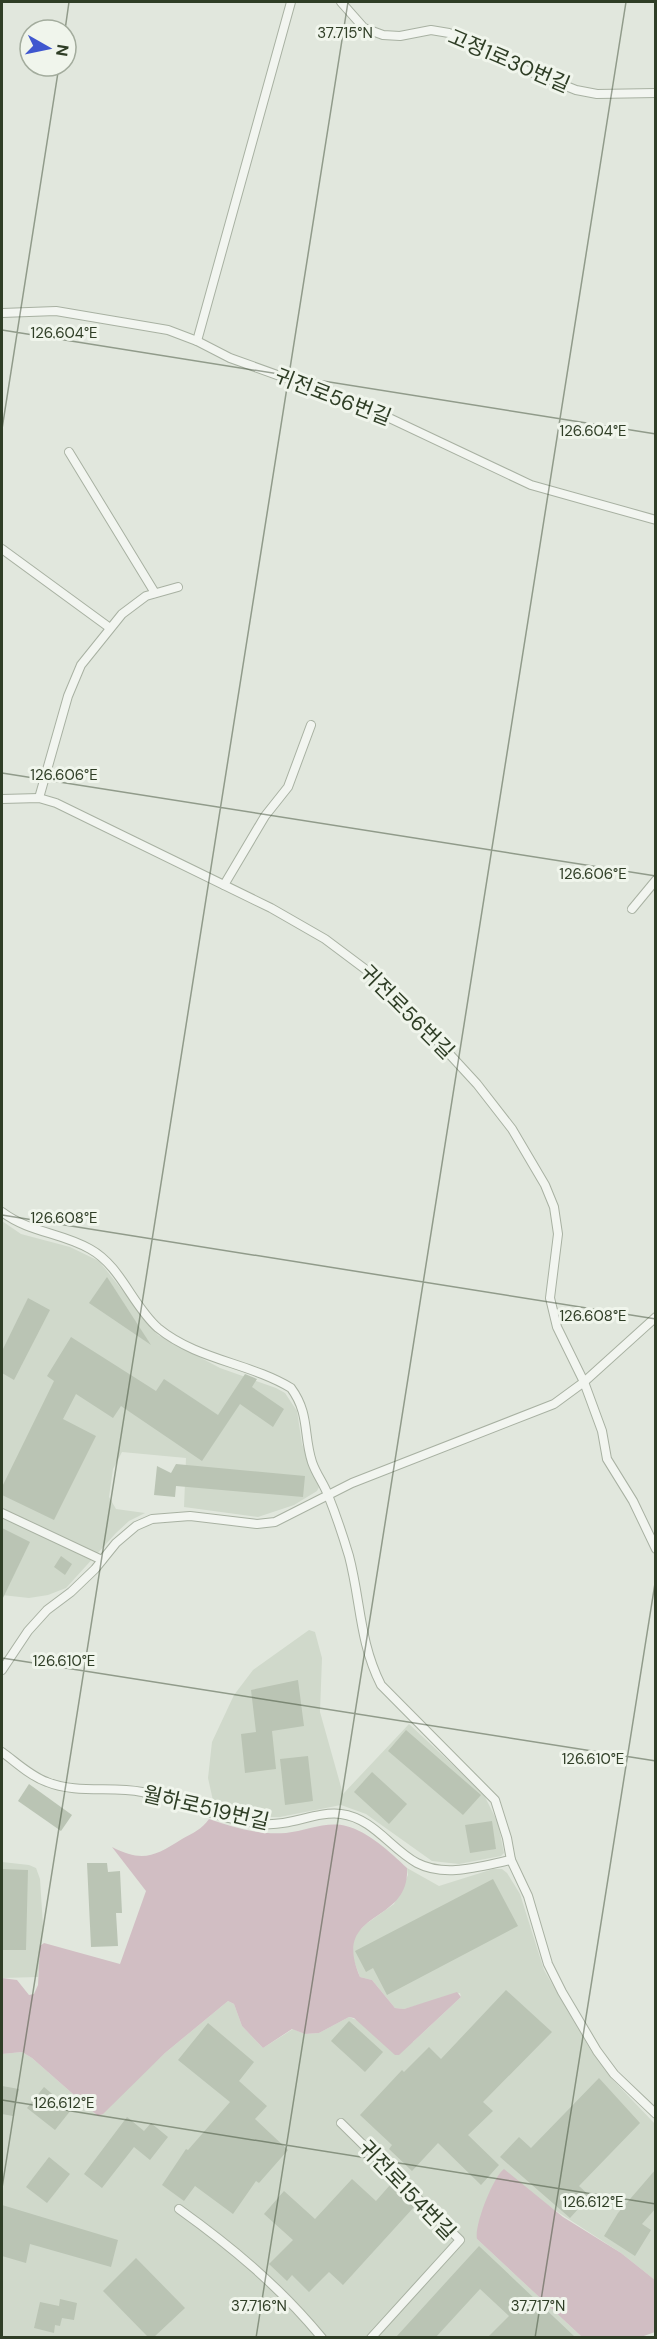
<svg xmlns="http://www.w3.org/2000/svg" width="657" height="2339" font-family="'DM Sans','Noto Sans KR',sans-serif">
  <rect width="100%" height="100%" fill="#e1e7dd"/>
  <g fill="#d0d9cb">
    <path d="M2 1221 21 1234 70 1247 99 1261 158 1335 220 1368 276 1388 285 1393 297 1411 302 1444 319 1487 317 1491 294 1505 258 1517 184 1507 186 1458 122 1452 113 1469 109 1497 116 1509 145 1513 129 1521 116 1533 66 1588 48 1595 29 1598 2 1595Z"/>
    <path d="M309 1630 315 1632 322 1658 320 1712 343 1794 409 1724 483 1793 498 1823 504 1853 501 1856 459 1864 432 1861 366 1814 341 1805 280 1817H263L218 1809 214 1805 208 1778 212 1742 234 1695 253 1670Z"/>
    <path d="M2 1862 29 1865 36 1868 40 1879 43 1926 38 1977 2 1978Z"/>
    <path d="M407 1868 439 1886 493 1869H502L507 1873 520 1894 544 1970 591 2051 613 2080 655 2124V2280L621 2253 547 2205 477 2239 582 2337H2V2054L22 2052 32 2058 98 2116 165 2053 228 2001 234 2004 242 2026 263 2048 293 2029 305 2034 319 2033 349 2017 413 2042 461 1997 460 1993 404 2009 395 2008 372 1980 360 1977 351 1953 355 1935 366 1924 394 1904 408 1875Z"/>
  </g>
  <g fill="#d1bec3">
    <path d="M209 1819C235 1828 258 1835 286 1833 306 1831 326 1821 346 1826 369 1832 390 1852 407 1868 410 1926 330 1908 360 1977L372 1980 395 2008 404 2009 457 1992 461 1997 399 2055H395L354 2018 349 2017 319 2033 305 2034 292 2029 263 2048 242 2026 234 2004 228 2001 165 2053 103 2114 98 2116 32 2058 22 2052 2 2054V1978L17 1980 29 1995 34 1994 38 1985 40 1946 44 1943 120 1964 146 1891 112 1847C143 1863 155 1856 182 1839 193 1833 202 1829 209 1819Z"/>
    <path d="M504 2169 563 2217 621 2253 655 2280V2332L641 2337H582L477 2239C474 2226 493 2177 504 2169Z"/>
  </g>
  <g fill="#bac4b4">
    <path d="M107 1277 151 1345 89 1303Z"/>
    <path d="M28 1298 50 1310 14 1380 2 1373V1351Z"/>
    <path d="M71 1337 156 1391 164 1379 218 1415 245 1374 257 1379 252 1387 284 1409 273 1427 240 1404 202 1461 121 1406 113 1418 76 1394 63 1419 96 1436 54 1520 2 1495V1487L54 1381 47 1376Z"/>
    <path d="M176 1464 305 1476 303 1497 176 1486 175 1497 154 1495 157 1466 171 1473Z"/>
    <path d="M2 1528 30 1542 2 1600Z"/>
    <path d="M61 1556 72 1564 65 1575 54 1567Z"/>
    <path d="M298 1680 304 1726 272 1731 276 1769 245 1773 241 1734 256 1732 251 1690Z"/>
    <path d="M406 1730 481 1795 463 1815 388 1751Z"/>
    <path d="M308 1756 313 1801 285 1805 280 1759Z"/>
    <path d="M372 1772 407 1804 389 1824 354 1792Z"/>
    <path d="M29 1784 72 1815 61 1831 18 1801Z"/>
    <path d="M492 1821 496 1849 470 1853 465 1825Z"/>
    <path d="M87 1863H107L108 1872 120 1871 122 1913H116L118 1946 91 1947Z"/>
    <path d="M2 1869 28 1870 26 1950H2Z"/>
    <path d="M493 1879 518 1926 387 1995 373 1968 366 1972 355 1951Z"/>
    <path d="M506 1990 552 2032 483 2102 493 2111 468 2135 499 2165 481 2185 438 2143 412 2171 389 2149 392 2145 360 2115 402 2070 404 2072 429 2047 441 2059Z"/>
    <path d="M349 2021 383 2052 365 2072 331 2041Z"/>
    <path d="M208 2023 254 2062 239 2081 267 2106 255 2119 288 2150 259 2183 256 2181 233 2214 195 2186 184 2201 162 2185 186 2149 188 2150 230 2102 178 2060Z"/>
    <path d="M599 2078 640 2123 579 2186 590 2196 570 2218 500 2157 519 2137 531 2148Z"/>
    <path d="M2 2086 19 2089 13 2116 2 2114Z"/>
    <path d="M44 2087 71 2110 55 2130 27 2108Z"/>
    <path d="M127 2117 144 2131 151 2123 168 2137 150 2160 134 2147 102 2188 84 2174Z"/>
    <path d="M49 2157 70 2174 47 2203 26 2187Z"/>
    <path d="M656 2169V2208L642 2224 651 2230 635 2256 604 2236 618 2213Z"/>
    <path d="M352 2179 376 2201 390 2185 414 2207 343 2285 329 2272 309 2292 292 2275 287 2281 269 2264 293 2240 264 2214 284 2191 315 2219Z"/>
    <path d="M2 2205 118 2240 111 2267 30 2244 26 2263 2 2256Z"/>
    <path d="M479 2246 517 2282 575 2337H488L509 2316 480 2289 436 2337H396Z"/>
    <path d="M136 2258 185 2308 154 2337H148L103 2291Z"/>
    <path d="M60 2299 77 2303 74 2320 62 2318 60 2326 55 2325 54 2333 34 2328 40 2302 59 2306Z"/>
  </g>
  <g fill="none" stroke-linecap="round" stroke-linejoin="round">
    <defs>
      <g id="lane">
        <path d="M341 2 364 28 383 35 400 36 431 30 449 33 503 61 576 90 597 94 656 93"/>
        <path d="M2 313 56 311 168 330 197 341 230 358 366 407 531 485 656 520"/>
        <path d="M197 341 291 2"/>
        <path d="M69 452 155 593"/>
        <path d="M2 549 110 628"/>
        <path d="M39 798 68 696 81 665 122 614 146 596 178 587"/>
        <path d="M2 799 39 798 56 803 271 908 325 939 385 984 477 1084 512 1129 545 1185 554 1207 558 1234 550 1298 557 1327 584 1382 602 1431 607 1459 633 1501 656 1549"/>
        <path d="M224 885 265 816 288 787 311 725"/>
        <path d="M632 909 656 880"/>
        <path d="M2 1212C30 1233 60 1232 90 1249 121 1266 132 1305 158 1328 197 1360 250 1363 291 1388 310 1414 303 1434 312 1462 316 1474 324 1484 328 1495 336 1515 343 1536 349 1556 361 1602 359 1641 381 1685L495 1800 507 1838 511 1860 528 1896 548 1964 562 1992 597 2051 614 2074 656 2114"/>
        <path d="M2 1513 102 1560"/>
        <path d="M2 1670 28 1631 47 1610 71 1592 95 1569 116 1543 136 1526 152 1519 190 1516 257 1524 275 1522 352 1483 554 1404 584 1382 656 1317"/>
        <path d="M2 1752C16 1762 30 1776 47 1782 76 1794 112 1786 142 1792 183 1800 223 1822 265 1824 291 1826 316 1811 341 1814 373 1818 391 1849 417 1863 446 1878 481 1866 511 1860"/>
        <path d="M341 2123 460 2240 371 2338"/>
        <path d="M179 2209C232 2247 280 2287 322 2338"/>
      </g>
    </defs>
    <use href="#lane" stroke="#a8b1a2" stroke-width="10"/>
    <use href="#lane" stroke="#f2f5f0" stroke-width="8"/>
  </g>
  <path fill="none" stroke="#2f3e26" stroke-width="1.5" stroke-opacity="0.45" d="M65 30 69 2M2 330 656 434M2 429 59 66M2 773 656 876M2 1215 656 1319M2 1658 656 1761M2 2100 656 2204M2 2188 348 2M256 2338 626 2M535 2338 656 1577"/>
  <g text-anchor="middle" dominant-baseline="central" stroke-width="6" stroke-linejoin="round" paint-order="stroke">
    <g font-size="21" fill="#2f3e26" stroke="#f0f5ec">
      <text transform="translate(509 61) rotate(23)">고정1로30번길</text>
      <text transform="translate(333 397) rotate(21)">귀전로56번길</text>
      <text transform="translate(407 1012) rotate(45)">귀전로56번길</text>
      <text transform="translate(206 1808) rotate(13)">월하로519번길</text>
      <text transform="translate(407 2190) rotate(46)">귀전로154번길</text>
    </g>
  </g>
  <g font-size="15" text-anchor="middle" fill="#2f3e26" stroke="#f0f5ec" stroke-width="6" stroke-linejoin="round" paint-order="stroke">
    <text x="345" y="38">37.715°N</text>
    <text x="64" y="338">126.604°E</text>
    <text x="593" y="436">126.604°E</text>
    <text x="64" y="780">126.606°E</text>
    <text x="593" y="879">126.606°E</text>
    <text x="64" y="1223">126.608°E</text>
    <text x="593" y="1321">126.608°E</text>
    <text x="64" y="1666">126.610°E</text>
    <text x="593" y="1764">126.610°E</text>
    <text x="64" y="2108">126.612°E</text>
    <text x="593" y="2207">126.612°E</text>
    <text x="259" y="2311">37.716°N</text>
    <text x="538" y="2311">37.717°N</text>
  </g>
  <rect width="657" height="2339" fill="none" stroke="#2f3e26" stroke-width="6"/>
  <g transform="translate(48 48) rotate(99)"><circle r="28" fill="#f0f5ec" stroke="#a3ac9d" stroke-width="1.5"/>
  <path d="M0-4.5L10 22L0 15L-10 22Z" fill="#3f57cf"/>
  <text y="-9" font-size="16" font-weight="bold" text-anchor="middle" fill="#2f3e26">N</text>
  </g>
</svg>
